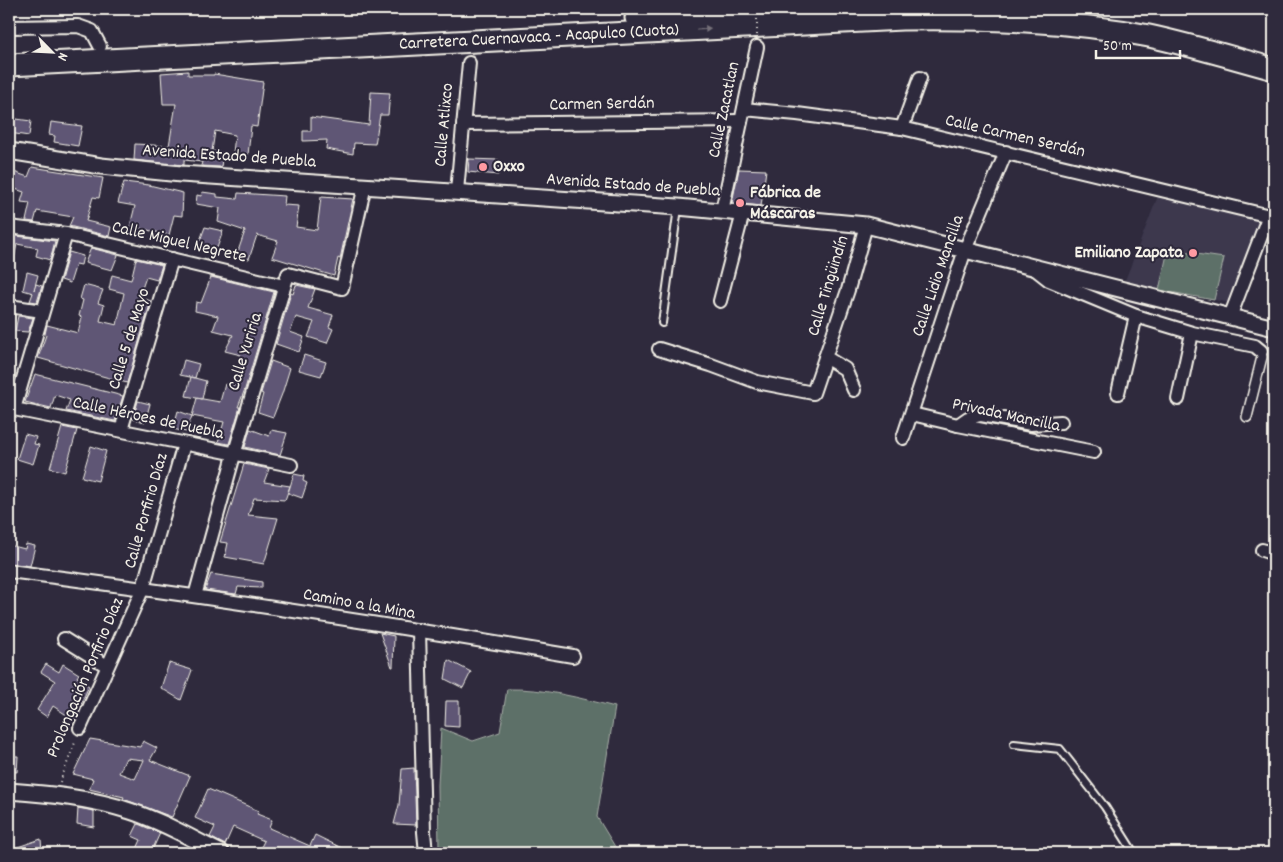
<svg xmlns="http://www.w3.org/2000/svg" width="1283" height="862" font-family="Dekko,sans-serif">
  <rect width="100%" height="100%" fill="#2f2a3d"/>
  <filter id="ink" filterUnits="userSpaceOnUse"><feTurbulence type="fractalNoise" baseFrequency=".02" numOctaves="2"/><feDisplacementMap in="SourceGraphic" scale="10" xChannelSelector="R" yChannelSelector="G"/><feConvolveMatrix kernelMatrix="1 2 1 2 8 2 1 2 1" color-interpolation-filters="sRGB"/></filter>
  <g filter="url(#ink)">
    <path fill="#3d384e" d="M1158 196 1263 222 1231 303 1124 283Z"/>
    <g fill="#5d6f67" stroke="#a8b0a8">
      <path d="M1168 250 1224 258 1214 300 1159 290Z"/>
      <path d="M507 689C544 688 580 698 615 707L597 817 617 850 624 853H443L439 850 438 785 441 728 473 741 500 732Z"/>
    </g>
    <g fill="#5f5774" stroke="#f4f1e8" fill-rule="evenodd">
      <path d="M188 71V75H214V74L263 82 257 127 251 126 248 155 233 153 235 135 215 131 212 151 223 153 221 167 201 166 202 162 184 160V165L134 160 135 144 169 146 176 104H163L161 73Z"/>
      <path d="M371 92 390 93 388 115H380L375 144 354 143 353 154 326 149 327 140 303 141V131H311V117L369 125Z"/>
      <path d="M9 118 31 121 29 136 9 133Z"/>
      <path d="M51 122 82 126 78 146 54 142 55 136 49 135Z"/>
      <path d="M469 159 499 160 498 175 468 172Z"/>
      <path d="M32 167 103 178 99 198 93 197 86 221 111 227 109 236 69 226 73 217 37 211 34 222 26 221 30 203 21 202 24 192 9 187V178L11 171 28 177Z"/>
      <path d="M739 169 766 170 761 206 732 203Z"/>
      <path d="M124 182 149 185 183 193 182 216 174 215 169 235 130 226 135 206 118 203Z"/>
      <path d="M202 192 217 194V197L237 199 238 193 285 196 284 205 299 206 296 227 317 230 321 197 353 199 340 259 338 258 334 276 272 257 278 241 257 235 249 259 236 257 245 231 218 222 220 208 196 204 197 195 201 196Z"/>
      <path d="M205 227 223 231 217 248 198 246Z"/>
      <path d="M9 235 55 241 50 260 36 256 38 248 17 244 13 264 9 263Z"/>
      <path d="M91 248 118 255 112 270 85 263Z"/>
      <path d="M69 252 83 256 81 265 76 264 70 283 61 280Z"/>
      <path d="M136 259 162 265 157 280 146 277 139 297 151 301 127 383 38 358 46 335 45 334 47 325 78 333 82 317 79 316 83 300 80 299 84 285 103 290 98 303 104 305 100 321 117 325 124 293 109 289 112 275 131 280Z"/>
      <path d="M27 272 38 275 34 290 36 284 42 286 37 302 30 301 33 293 23 290Z"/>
      <path d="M211 277 274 292 245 389 238 407H240L229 444 218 442 224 422 192 416 197 398 220 402 225 384 234 386 242 360 239 359 241 355 225 351 233 335 213 330 218 316 195 311 196 302 201 303Z"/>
      <path d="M296 285 315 289 308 308 333 315 329 327 333 329 327 343 308 337 314 322 296 317 290 332 304 337 299 352 276 344 291 293 293 294Z"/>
      <path d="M18 316 33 318 28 332 15 331Z"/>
      <path d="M304 355 326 362 321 376 299 370Z"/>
      <path d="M184 360 199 364 195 378 180 375Z"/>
      <path d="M271 361 290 368 282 394 273 417 258 412 263 394 261 393Z"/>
      <path d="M35 374 123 396 115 421 66 411 70 400 55 395 51 408 25 402Z"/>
      <path d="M191 377 206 381 202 399 186 396Z"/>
      <path d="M138 401 150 404 145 422 133 419Z"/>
      <path d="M178 411 192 416 186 432 173 429Z"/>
      <path d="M62 427 77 430 65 472 50 468Z"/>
      <path d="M250 429 269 436 271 430 287 433 280 455 245 447Z"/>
      <path d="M25 434 36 437 34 444 39 445 33 464 17 459Z"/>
      <path d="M91 446 106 451 98 481 82 477Z"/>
      <path d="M244 464 269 469 264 482 290 486 285 500 254 498 248 515 278 518 264 564 225 557 228 543 220 542Z"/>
      <path d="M294 474 304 476 303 481 307 483 302 498 288 493Z"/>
      <path d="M26 544 35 546 30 566 9 563V545L25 549Z"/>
      <path d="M211 574 262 582V588L238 587 236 594 205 590Z"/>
      <path d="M380 633 394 636 393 667H392Z"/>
      <path d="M448 660 471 672 463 688 445 679Z"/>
      <path d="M169 663 192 670 181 700 161 688Z"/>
      <path d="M46 664 59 672 63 664 79 674 77 677 89 686 74 720 53 706 47 717 37 710 55 681 41 672Z"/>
      <path d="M446 701H459V727L445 726Z"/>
      <path d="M90 739 140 747 143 741 157 748 150 760 190 776 172 817 123 799 124 797 89 789 93 779 73 774ZM126 758 144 760 135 779 119 773Z"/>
      <path d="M9 756H18L17 772 9 771Z"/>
      <path d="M414 768 416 825 394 824 399 805 402 769Z"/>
      <path d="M208 789 259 811 257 814 272 820 269 828 310 846 315 835 352 853H258L264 841 233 827 225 845 210 837 215 827 195 818Z"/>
      <path d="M78 808 94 811V827L77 824Z"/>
      <path d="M138 824 160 833 151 853H135L141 840 132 836Z"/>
      <path d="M41 839 42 853H9V850Z"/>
    </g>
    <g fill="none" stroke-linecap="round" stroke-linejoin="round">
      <defs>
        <g id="service">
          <path d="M662 323 678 208"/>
          <path d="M1014 744 1060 749 1105 807 1134 853"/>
          <path d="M1271 853 1274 848"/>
        </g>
        <path id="pedestrian" d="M1247 417 1262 357 1261 351"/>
        <g id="minor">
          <path d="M9 27 78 26 92 31 100 46"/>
          <path d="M744 109 797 114 902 128 1274 217"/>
          <path d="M463 124 741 121"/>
          <path d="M902 128 920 78"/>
          <path d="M457 191 469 63"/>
          <path d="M722 211 757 47"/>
          <path d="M9 227 66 234 284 286"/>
          <path d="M66 234 14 409 291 465"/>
          <path d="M1035 269 1049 280 1136 316 1192 333 1255 346 1261 351"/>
          <path d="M720 301 743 213"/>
          <path d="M9 306 42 311"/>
          <path d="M1230 317 1269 215"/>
          <path d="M659 349 711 365 757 382 813 393 848 290 866 225"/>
          <path d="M825 357 845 369 854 390"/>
          <path d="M1118 393 1136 316"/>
          <path d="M1178 399 1192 333"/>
          <path d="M912 414 958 425 1094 452"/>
          <path d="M958 425 968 418 981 415 1031 424 1061 422"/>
          <path d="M121 430 172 259"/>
          <path d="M903 438 965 250 1006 152"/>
          <path d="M1262 550 1274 554"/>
          <path d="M9 571C197 595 385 624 573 656"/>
          <path d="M195 596 234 455 288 274 342 288 365 185"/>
          <path d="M419 630 424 832 426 853"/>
          <path d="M64 639 107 666"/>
          <path d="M80 728 143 588 184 444"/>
        </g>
        <g id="tertiary">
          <path d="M9 151 101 166 181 174 678 207 866 225 1274 328"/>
          <path d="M9 791C49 794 91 798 130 811 162 821 192 839 221 853"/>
        </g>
        <g id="motorway">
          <path d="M636 18 818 9"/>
          <path d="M9 65 902 19C984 18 1068 20 1149 36 1191 45 1233 58 1274 69"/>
        </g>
      </defs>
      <use href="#service" stroke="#f4f1e8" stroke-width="10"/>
      <use href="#pedestrian" stroke="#f4f1e8" stroke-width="12"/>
      <use href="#minor" stroke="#f4f1e8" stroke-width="16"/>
      <use href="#tertiary" stroke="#f4f1e8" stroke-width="19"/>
      <use href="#motorway" stroke="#f4f1e8" stroke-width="25"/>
      <path stroke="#f4f1e8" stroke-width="2" stroke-dasharray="1 4" stroke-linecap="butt" d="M60 782 76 740"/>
      <use href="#service" stroke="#2f2a3d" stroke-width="6"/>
      <use href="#pedestrian" stroke="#2f2a3d" stroke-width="9"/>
      <use href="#minor" stroke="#2f2a3d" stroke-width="12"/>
      <use href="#tertiary" stroke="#2f2a3d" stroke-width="15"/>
      <use href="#motorway" stroke="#2f2a3d" stroke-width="21"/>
      <path stroke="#f4f1e8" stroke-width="2" stroke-dasharray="1 4" stroke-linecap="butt" d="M757 9V42"/>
    </g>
    <defs><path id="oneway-solid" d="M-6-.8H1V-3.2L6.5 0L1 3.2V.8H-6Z" transform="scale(1.25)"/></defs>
    <use fill="#747079" href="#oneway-solid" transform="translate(704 29) rotate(-3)"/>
  </g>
  <g fill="#ff9aa2" stroke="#2f2a3d" stroke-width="2">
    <circle cx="483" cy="167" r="5"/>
    <circle cx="740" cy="203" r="5"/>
    <circle cx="1193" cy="253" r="5"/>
  </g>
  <g text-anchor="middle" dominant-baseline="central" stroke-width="4" stroke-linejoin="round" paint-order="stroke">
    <g font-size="18" fill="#f4f1e8" stroke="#2f2a3d">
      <text transform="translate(539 38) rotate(-3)">Carretera Cuernavaca - Acapulco (Cuota)</text>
      <text transform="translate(602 105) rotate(-1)">Carmen Serdán</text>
      <text transform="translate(725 110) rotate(-78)">Calle Zacatlan</text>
      <text transform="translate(445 125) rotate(-85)">Calle Atlixco</text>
      <text transform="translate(1015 137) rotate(13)">Calle Carmen Serdán</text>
      <text transform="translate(229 157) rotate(4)">Avenida Estado de Puebla</text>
      <text transform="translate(633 186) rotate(4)">Avenida Estado de Puebla</text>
      <text transform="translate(179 243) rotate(13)">Calle Miguel Negrete</text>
      <text transform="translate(939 276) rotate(-71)">Calle Lidio Mancilla</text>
      <text transform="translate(829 286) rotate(-73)">Calle Tingüindín</text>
      <text transform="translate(130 339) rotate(-73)">Calle 5 de Mayo</text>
      <text transform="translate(246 352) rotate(-73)">Calle Yuriria</text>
      <text transform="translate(1006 416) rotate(12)">Privada Mancilla</text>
      <text transform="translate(148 419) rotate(12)">Calle Héroes de Puebla</text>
      <text transform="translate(147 511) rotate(-74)">Calle Porfirio Díaz</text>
      <text transform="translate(359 605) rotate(10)">Camino a la Mina</text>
      <text transform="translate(86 678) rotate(-67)">Prolongación Porfirio Díaz</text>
    </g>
    <g font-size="18" font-weight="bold" fill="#f4f1e8" stroke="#2f2a3d" text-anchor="start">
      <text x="493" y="167">Oxxo</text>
      <text x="750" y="193">Fábrica de<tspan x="750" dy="21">Máscaras</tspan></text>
      <text x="1183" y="253" text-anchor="end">Emiliano Zapata</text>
    </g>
  </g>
  <rect width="1283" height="862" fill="none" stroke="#2f2a3d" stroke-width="30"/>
  <rect x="15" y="15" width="1253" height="832" fill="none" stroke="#f4f1e8" stroke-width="2" filter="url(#ink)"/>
  <g transform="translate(52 52) rotate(114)" stroke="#2f2a3d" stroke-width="4" paint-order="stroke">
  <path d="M0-4L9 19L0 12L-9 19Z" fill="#f4f1e8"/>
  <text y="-8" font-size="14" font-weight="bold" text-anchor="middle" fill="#f4f1e8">N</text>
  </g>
  <path d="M1096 50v8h84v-8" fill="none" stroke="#f4f1e8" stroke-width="2.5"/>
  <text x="1103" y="50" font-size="15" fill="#f4f1e8" stroke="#2f2a3d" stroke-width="4" paint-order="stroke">50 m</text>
</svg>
